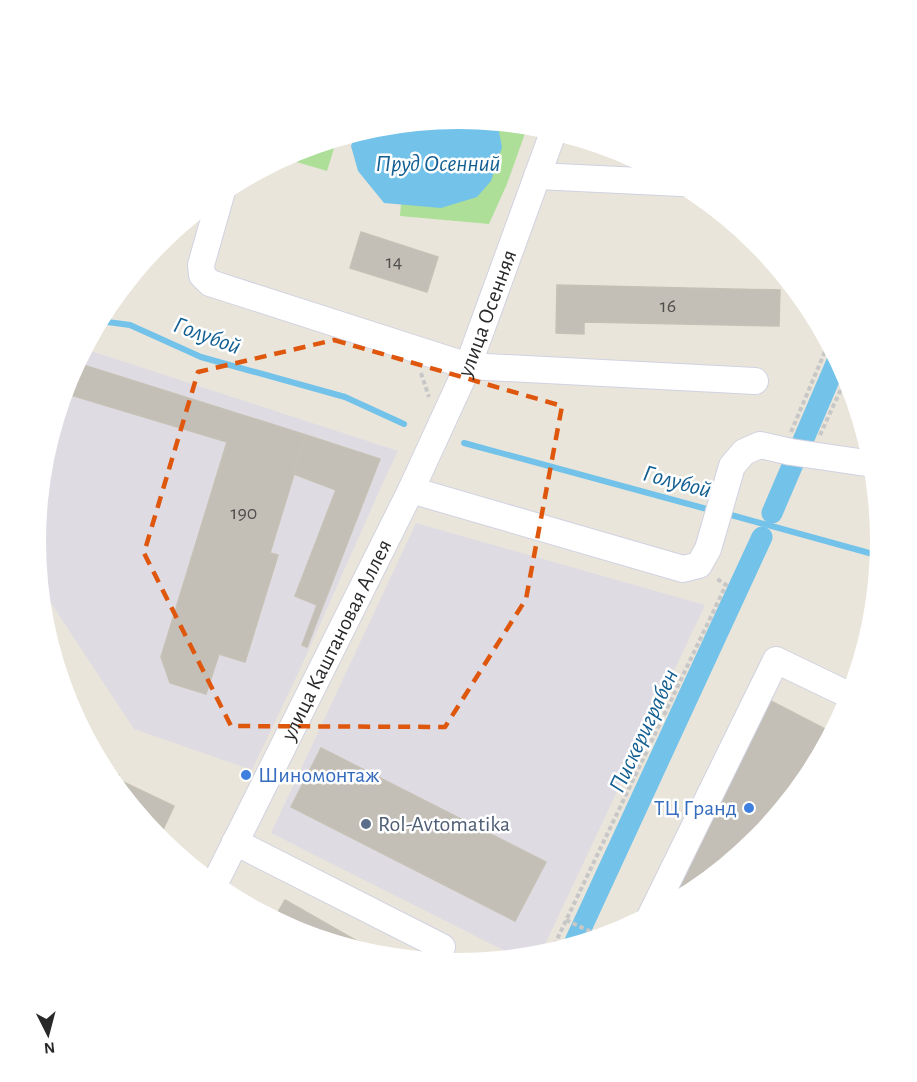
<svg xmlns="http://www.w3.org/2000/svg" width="917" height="1082" font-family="'Alegreya Sans',sans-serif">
  <rect width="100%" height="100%" fill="#eae5db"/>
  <g fill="#dedbe3">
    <path d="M85 349 398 451 381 487 301 667 252 770 134 729 41 588 36 541 44 458 68 379Z"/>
    <path d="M416 523 705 605 540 955 519 958 271 833Z"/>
  </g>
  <g fill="#addf99">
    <path d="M459 119 528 125 507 184 489 224 400 216 405 152Z"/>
    <path d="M337 139 327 171 283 158 297 151Z"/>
  </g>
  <path fill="#72c2e9" d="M459 119 497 122 502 147 491 181 477 197 441 208 384 203 358 171 351 146 356 133 376 127Z"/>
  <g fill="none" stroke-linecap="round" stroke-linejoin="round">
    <g stroke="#72c2e9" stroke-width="6">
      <path d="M100 321 130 325 201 357 345 397 404 424"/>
      <path d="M464 443 714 511"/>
      <path d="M724 513 880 556"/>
    </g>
    <g stroke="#72c2e9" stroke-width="21">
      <path d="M772 513 838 359"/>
      <path d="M573 946 762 537"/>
    </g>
  </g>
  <g fill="#c3bfb7" stroke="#c6c1b5" stroke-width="1.5">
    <path d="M361 232 438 257 427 292 350 268Z"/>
    <path d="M557 285 780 290 779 326 584 322V334L556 333Z"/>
    <path d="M77 363 306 435 270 553 278 555 245 662 219 654 206 694 170 683 161 657 227 442 64 393 68 379Z"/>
    <path d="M306 435 380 459 307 647 302 645 317 605 295 596 336 490 294 474Z"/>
    <path d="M769 700 833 733 810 776 757 840 693 892 666 907Z"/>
    <path d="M321 748 546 862 515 921 291 807Z"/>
    <path d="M107 769 119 775 117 779 174 806 159 838 107 775 106 773Z"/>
    <path d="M285 900 364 945 360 951 297 931 274 919Z"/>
    <path d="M377 948 396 957 374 955Z"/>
  </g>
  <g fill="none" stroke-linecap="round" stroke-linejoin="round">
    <defs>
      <g id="minor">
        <path d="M537 176 681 183"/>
        <path d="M222 191 201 265 202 275 210 283 468 366 755 381"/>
        <path d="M411 490 683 569 699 565 708 549 732 466 744 452 760 445 791 452 873 464"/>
        <path d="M235 842 442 947"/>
        <path id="s1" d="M214 885 411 490 468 366 554 130"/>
        <path d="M651 915 776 660 851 696"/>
      </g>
    </defs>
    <use href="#minor" stroke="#d0d2e1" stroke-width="28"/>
    <g stroke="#c7c7c7" stroke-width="4" stroke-dasharray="4.5 3" stroke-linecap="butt">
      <path d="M421 373 429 397"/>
      <path d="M791 432 829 342"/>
      <path d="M820 435 847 376"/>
      <path d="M566 920 602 937"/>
      <path d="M551 952 726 585 716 578"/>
    </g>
    <use href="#minor" stroke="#fff" stroke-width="26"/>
  </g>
  <path fill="none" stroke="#de570d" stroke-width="4.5" stroke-dasharray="12 8" stroke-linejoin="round" d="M334 340 562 406 526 599 445 727 231 726 144 553 198 372Z"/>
  <g fill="#3f7fe0" stroke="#fff" stroke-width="2">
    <circle cx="246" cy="775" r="6"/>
    <circle cx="749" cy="808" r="6"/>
  </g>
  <circle fill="#5c6f8a" stroke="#fff" stroke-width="2" cx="366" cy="824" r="6"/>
  <g text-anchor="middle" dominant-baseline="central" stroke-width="5" stroke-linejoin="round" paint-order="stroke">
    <g font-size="20" fill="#504e4c">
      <text x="394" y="262">14</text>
      <text x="668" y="306">16</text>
      <text x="244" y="513">190</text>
    </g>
    <g font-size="22" fill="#292929" stroke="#fff">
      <text stroke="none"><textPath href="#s1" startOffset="634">улица Осенняя</textPath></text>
      <text stroke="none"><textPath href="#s1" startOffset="274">улица Каштановая Аллея</textPath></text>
    </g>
    <g font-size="22" fill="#366cbe" stroke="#fff" text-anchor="start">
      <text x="258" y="775">Шиномонтаж</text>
      <text x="737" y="808" text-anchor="end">ТЦ Гранд</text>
    </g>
    <g font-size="22" fill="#4e5e75" stroke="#fff" text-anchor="start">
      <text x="378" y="824">Rol-Avtomatika</text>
    </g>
    <g font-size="24" font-style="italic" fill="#135f92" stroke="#fff">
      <text x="438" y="164">Пруд Осенний</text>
      <text transform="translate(207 336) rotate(20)">Голубой</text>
      <text transform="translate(677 482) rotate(15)">Голубой</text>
      <text transform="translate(644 731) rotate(-65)">Пискериграбен</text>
    </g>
  </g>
  <path d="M0 0H917V1082H0ZM46 541a412 412 0 1 1 824 0a412 412 0 1 1-824 0Z" fill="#fff" fill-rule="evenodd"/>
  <g transform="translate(48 1034) rotate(174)" stroke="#ffffff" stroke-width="4.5" paint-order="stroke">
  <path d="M0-4.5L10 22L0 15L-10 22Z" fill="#292929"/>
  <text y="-9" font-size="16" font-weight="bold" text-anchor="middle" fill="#292929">N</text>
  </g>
</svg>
